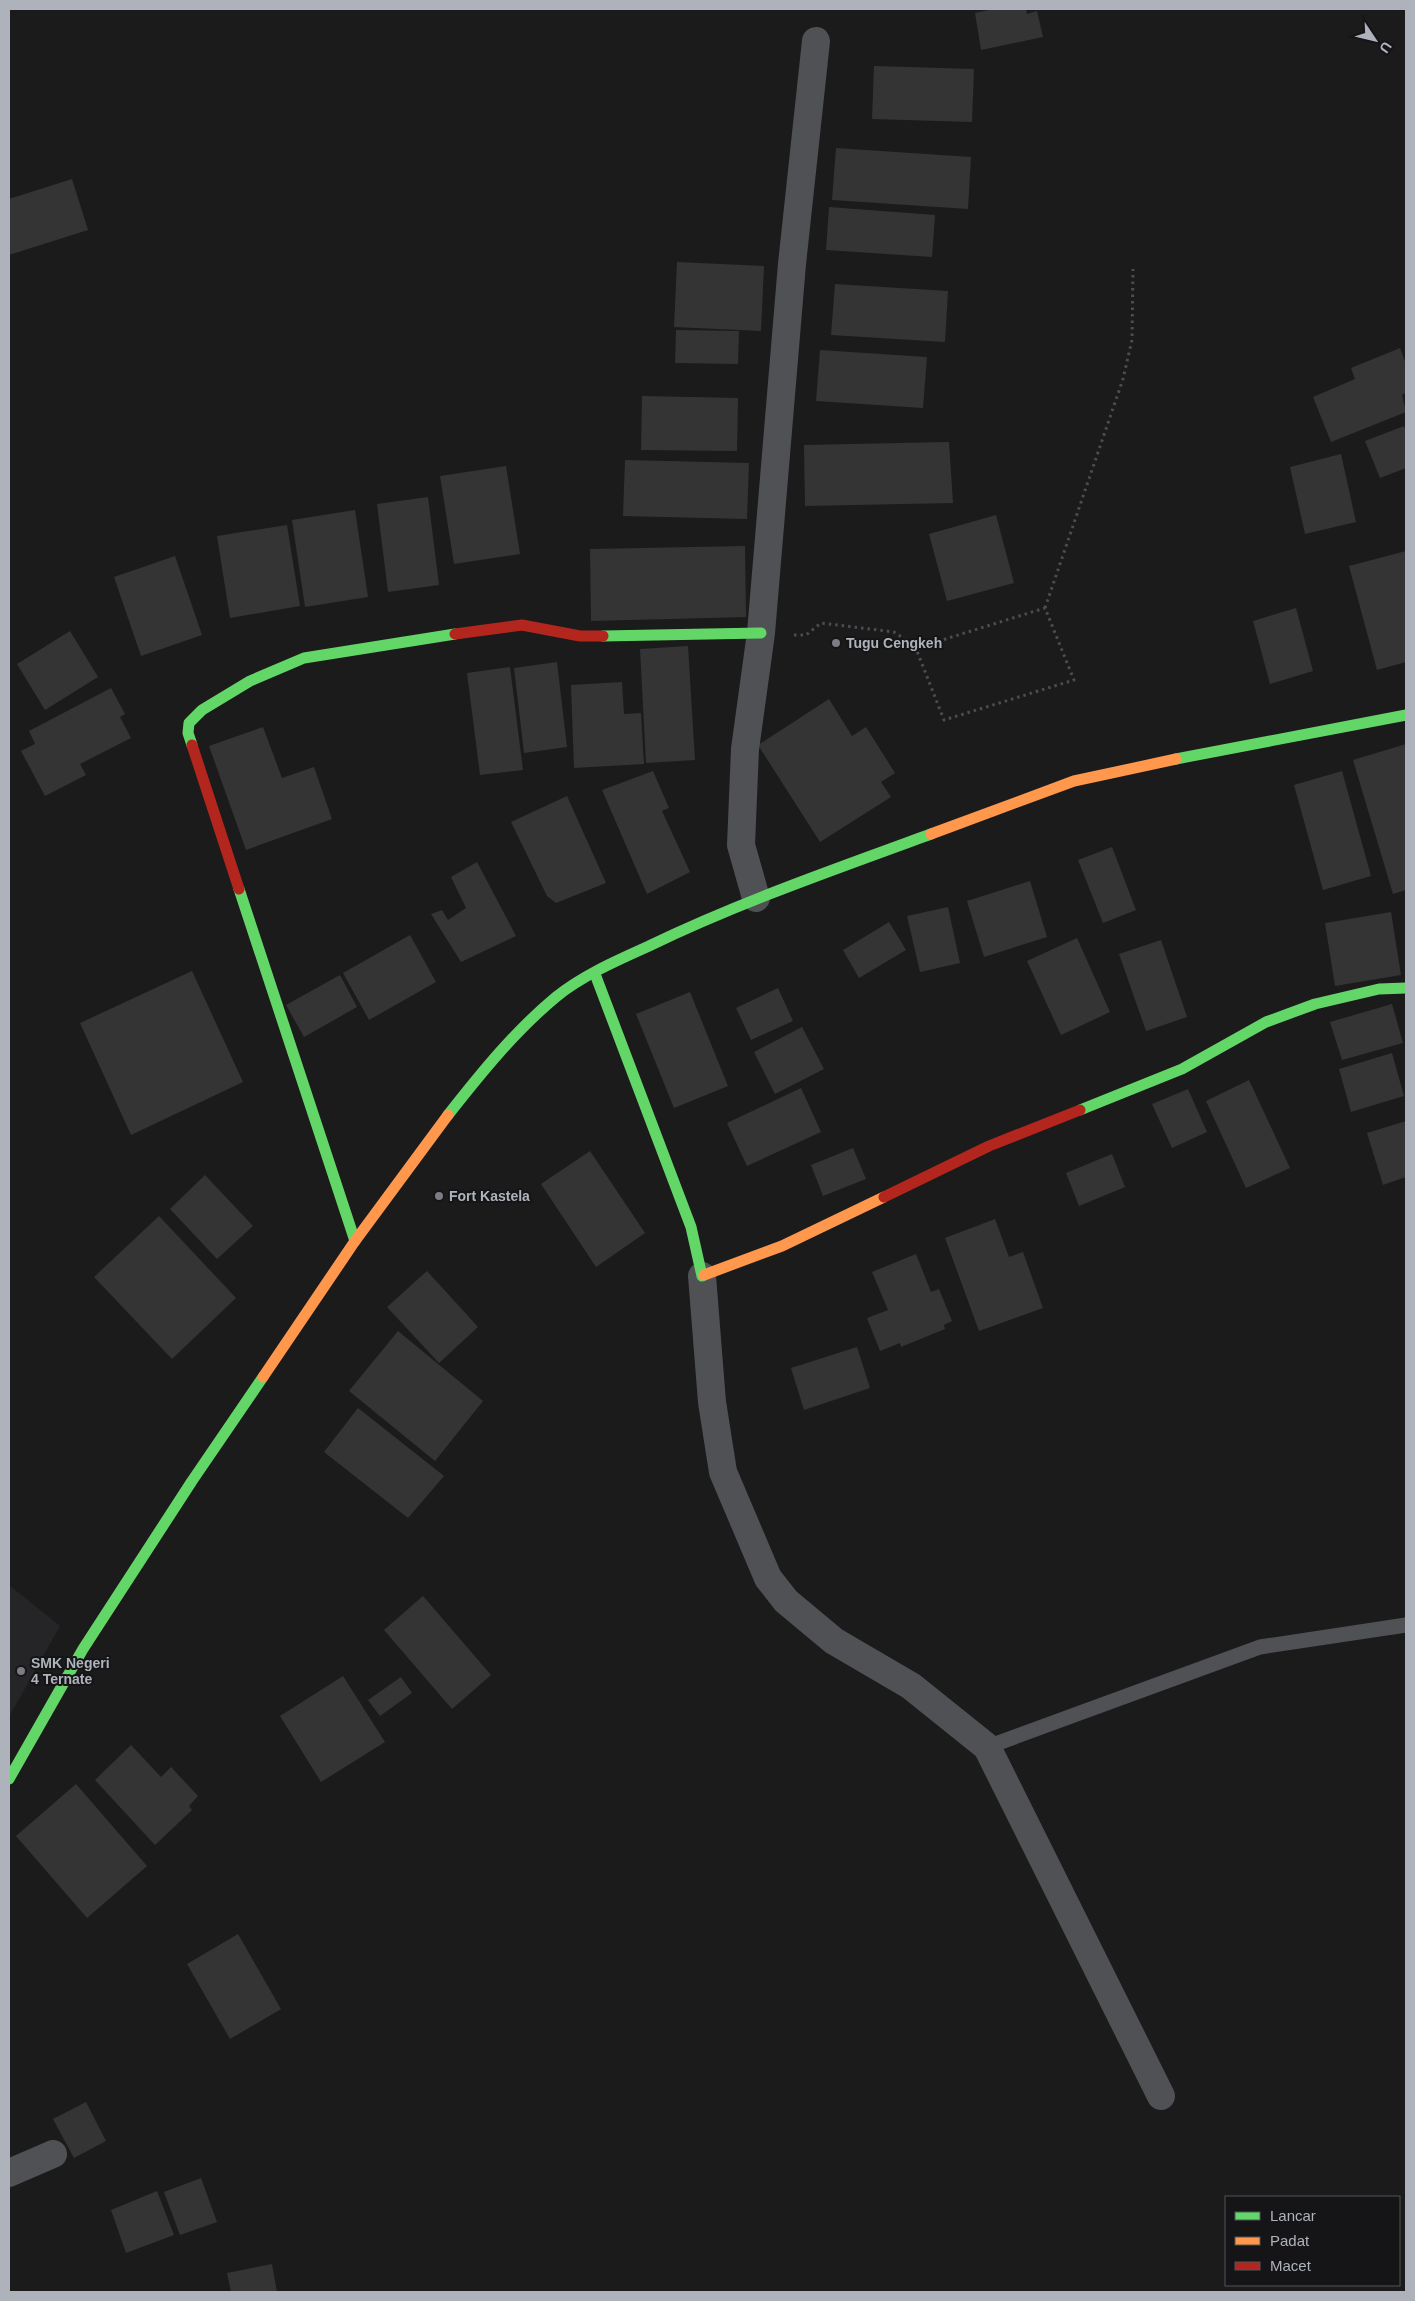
<svg xmlns="http://www.w3.org/2000/svg" width="1415" height="2301" font-family="Arial,sans-serif">
  <rect width="100%" height="100%" fill="#1b1b1b"/>
  <path fill="#252527" d="M9 1585 60 1626 9 1717Z"/>
  <g fill="#343435">
    <path d="M993 9H1026L1027 14 1037 11 1043 37 981 50 975 13Z"/>
    <path d="M874 66 974 69 972 122 872 119Z"/>
    <path d="M836 148 971 157 968 209 832 200Z"/>
    <path d="M72 179 88 230 9 255V199Z"/>
    <path d="M829 207 935 215 932 257 826 250Z"/>
    <path d="M677 262 764 266 761 331 674 327Z"/>
    <path d="M835 284 948 291 945 342 831 335Z"/>
    <path d="M676 330 739 331 738 364 675 363Z"/>
    <path d="M1400 348 1406 364V393L1402 395 1406 412 1331 442 1313 397 1355 379 1351 368Z"/>
    <path d="M820 350 927 357 923 408 816 401Z"/>
    <path d="M642 396 738 398 737 451 641 450Z"/>
    <path d="M1404 426 1406 432V468L1380 478 1365 441Z"/>
    <path d="M949 442 953 503 805 506 804 445Z"/>
    <path d="M1341 454 1356 522 1305 534 1290 467Z"/>
    <path d="M625 460 749 463 747 519 623 516Z"/>
    <path d="M506 466 520 554 454 564 440 476Z"/>
    <path d="M428 497 439 585 388 592 377 504Z"/>
    <path d="M355 510 368 597 305 607 292 520Z"/>
    <path d="M996 515 1014 583 947 601 929 534Z"/>
    <path d="M287 525 300 606 230 618 217 536Z"/>
    <path d="M745 546 746 617 591 621 590 549Z"/>
    <path d="M1406 551V662L1377 670 1349 566Z"/>
    <path d="M175 556 202 635 141 656 114 577Z"/>
    <path d="M1296 608 1313 671 1270 684 1253 621Z"/>
    <path d="M70 631 98 677 45 710 17 664Z"/>
    <path d="M688 646 695 760 646 763 640 649Z"/>
    <path d="M557 662 567 747 524 753 514 668Z"/>
    <path d="M510 667 523 770 480 775 467 673Z"/>
    <path d="M622 682 624 714 641 713 644 764 574 768 571 685Z"/>
    <path d="M111 688 125 714 120 717 131 738 80 764 86 775 45 796 21 751 35 744 29 731Z"/>
    <path d="M829 699 852 736 866 727 895 773 881 782 891 797 820 842 758 745Z"/>
    <path d="M263 727 282 778 314 767 332 819 246 850 209 746Z"/>
    <path d="M1406 744V890L1393 894 1353 760Z"/>
    <path d="M653 771 669 808 662 811 690 872 647 894 602 790Z"/>
    <path d="M1342 771 1371 876 1323 890 1294 785Z"/>
    <path d="M567 796 606 883 556 903 547 896 511 822Z"/>
    <path d="M1112 847 1136 910 1103 923 1078 860Z"/>
    <path d="M477 862 516 936 461 962 431 914 442 910 448 920 466 908 451 877Z"/>
    <path d="M1030 881 1047 937 984 957 967 901Z"/>
    <path d="M948 907 960 963 920 972 907 916Z"/>
    <path d="M1391 912 1401 975 1335 986 1325 923Z"/>
    <path d="M889 922 906 950 859 978 843 950Z"/>
    <path d="M410 935 436 982 369 1020 343 973Z"/>
    <path d="M1077 938 1110 1012 1061 1035 1027 961Z"/>
    <path d="M1161 940 1187 1017 1146 1031 1119 954Z"/>
    <path d="M192 971 243 1082 131 1135 80 1023Z"/>
    <path d="M340 975 357 1007 304 1037 286 1005Z"/>
    <path d="M778 988 793 1021 751 1040 736 1008Z"/>
    <path d="M690 992 728 1086 674 1108 636 1014Z"/>
    <path d="M1392 1004 1403 1043 1342 1060 1330 1022Z"/>
    <path d="M802 1027 824 1069 775 1094 754 1052Z"/>
    <path d="M1392 1053 1404 1096 1351 1112 1339 1069Z"/>
    <path d="M1249 1080 1290 1168 1246 1188 1206 1101Z"/>
    <path d="M801 1088 821 1132 747 1166 727 1123Z"/>
    <path d="M1188 1089 1207 1132 1172 1148 1152 1104Z"/>
    <path d="M1406 1121V1177L1383 1185 1367 1133Z"/>
    <path d="M853 1148 866 1179 823 1196 811 1165Z"/>
    <path d="M590 1151 645 1233 596 1267 541 1184Z"/>
    <path d="M1112 1154 1125 1187 1079 1206 1066 1173Z"/>
    <path d="M205 1175 253 1226 217 1259 170 1209Z"/>
    <path d="M159 1216 236 1298 172 1359 94 1277Z"/>
    <path d="M995 1219 1009 1257 1023 1252 1043 1308 979 1331 945 1238Z"/>
    <path d="M916 1254 931 1292 939 1289 952 1321 944 1325 945 1329 901 1347 900 1343 880 1351 867 1318 888 1310 872 1272Z"/>
    <path d="M427 1271 478 1327 439 1363 387 1307Z"/>
    <path d="M398 1331 483 1401 435 1461 349 1391Z"/>
    <path d="M857 1347 870 1388 804 1410 791 1368Z"/>
    <path d="M358 1408 444 1476 408 1518 324 1452Z"/>
    <path d="M423 1596 491 1675 452 1709 384 1630Z"/>
    <path d="M343 1676 385 1742 321 1782 280 1716Z"/>
    <path d="M401 1677 412 1693 380 1716 368 1700Z"/>
    <path d="M131 1745 161 1777 171 1767 198 1796 189 1806 192 1810 155 1845 95 1780Z"/>
    <path d="M76 1784 147 1866 87 1918 16 1836Z"/>
    <path d="M238 1934 281 2009 230 2039 187 1964Z"/>
    <path d="M86 2102 106 2141 74 2158 53 2119Z"/>
    <path d="M201 2178 217 2222 180 2235 164 2192Z"/>
    <path d="M157 2191 174 2235 126 2253 111 2210Z"/>
    <path d="M272 2264 277 2292H231L227 2273Z"/>
  </g>
  <g fill="none" stroke-linecap="round" stroke-linejoin="round">
    <g stroke="#4b4d4f" stroke-width="3" stroke-dasharray="2.5 4" stroke-linecap="butt">
      <path d="M1045 608 1123 379 1132 340 1133 269"/>
      <path d="M794 635H806L821 623 894 632 915 646 944 720 1074 680 1045 608 939 641 915 646"/>
    </g>
    <path stroke="#505154" stroke-width="15" d="M987 1747 1260 1647 1406 1625"/>
    <g stroke="#505154" stroke-width="28">
      <path d="M756 898 741 845 745 749 761 633 792 264 816 41"/>
      <path d="M702 1276 712 1402 723 1472 768 1578 786 1601 834 1641 911 1686 987 1747 1161 2096"/>
      <path d="M9 2173 53 2154"/>
    </g>
    <g stroke="#63d668" stroke-width="11">
      <path d="M603 636 761 633"/>
      <path d="M192 745 188 733 189 723 202 710 250 681 304 658 455 634"/>
      <path d="M1176 759 1406 715"/>
      <path d="M239 889 355 1241"/>
      <path d="M595 974 691 1227 702 1276 704 1275"/>
      <path d="M1080 1110 1182 1069 1266 1022 1315 1004 1379 989 1406 988"/>
      <path d="M448 1115C481 1073 515 1031 556 997 583 975 618 960 649 946 740 902 836 869 931 834"/>
      <path d="M9 1779 83 1649 192 1481 263 1377"/>
    </g>
    <g stroke="#ff974d" stroke-width="11">
      <path d="M931 834 1074 781 1176 759"/>
      <path d="M704 1275 782 1246 884 1197"/>
      <path d="M263 1377 355 1241 448 1115"/>
    </g>
    <g stroke="#b3261e" stroke-width="11">
      <path d="M455 634 522 625 580 636H603"/>
      <path d="M192 745 239 889"/>
      <path d="M884 1197 989 1146 1080 1110"/>
    </g>
  </g>
  <g fill="#7b7d83" stroke="#151517" stroke-width="2">
    <circle cx="836" cy="643" r="5"/>
    <circle cx="439" cy="1196" r="5"/>
    <circle cx="21" cy="1671" r="5"/>
  </g>
  <g text-anchor="middle" dominant-baseline="central" stroke-width="4" stroke-linejoin="round" paint-order="stroke">
    <g font-size="14" font-weight="bold" fill="#aeb2bb" stroke="#151517" text-anchor="start">
      <text x="846" y="643">Tugu Cengkeh</text>
      <text x="449" y="1196">Fort Kastela</text>
      <text x="31" y="1663">SMK Negeri<tspan x="31" dy="16">4 Ternate</tspan></text>
    </g>
  </g>
  <rect width="1415" height="2301" fill="none" stroke="#aeb2bb" stroke-width="20"/>
  <rect x="1225" y="2196" width="175" height="90" fill="#151517" stroke="#525459"/>
  <rect x="1235" y="2212" width="25" height="8" fill="#63d668" stroke="#525459"/>
  <text x="1270" y="2221" font-size="15" fill="#aeb2bb">Lancar</text>
  <rect x="1235" y="2237" width="25" height="8" fill="#ff974d" stroke="#525459"/>
  <text x="1270" y="2246" font-size="15" fill="#aeb2bb">Padat</text>
  <rect x="1235" y="2262" width="25" height="8" fill="#b3261e" stroke="#525459"/>
  <text x="1270" y="2271" font-size="15" fill="#aeb2bb">Macet</text>
  <g transform="translate(1375 40) rotate(125)" stroke="#151517" stroke-width="4" paint-order="stroke">
  <path d="M0-4L9 19L0 12L-9 19Z" fill="#aeb2bb"/>
  <text y="-8" font-size="14" font-weight="bold" text-anchor="middle" fill="#aeb2bb">U</text>
  </g>
</svg>
